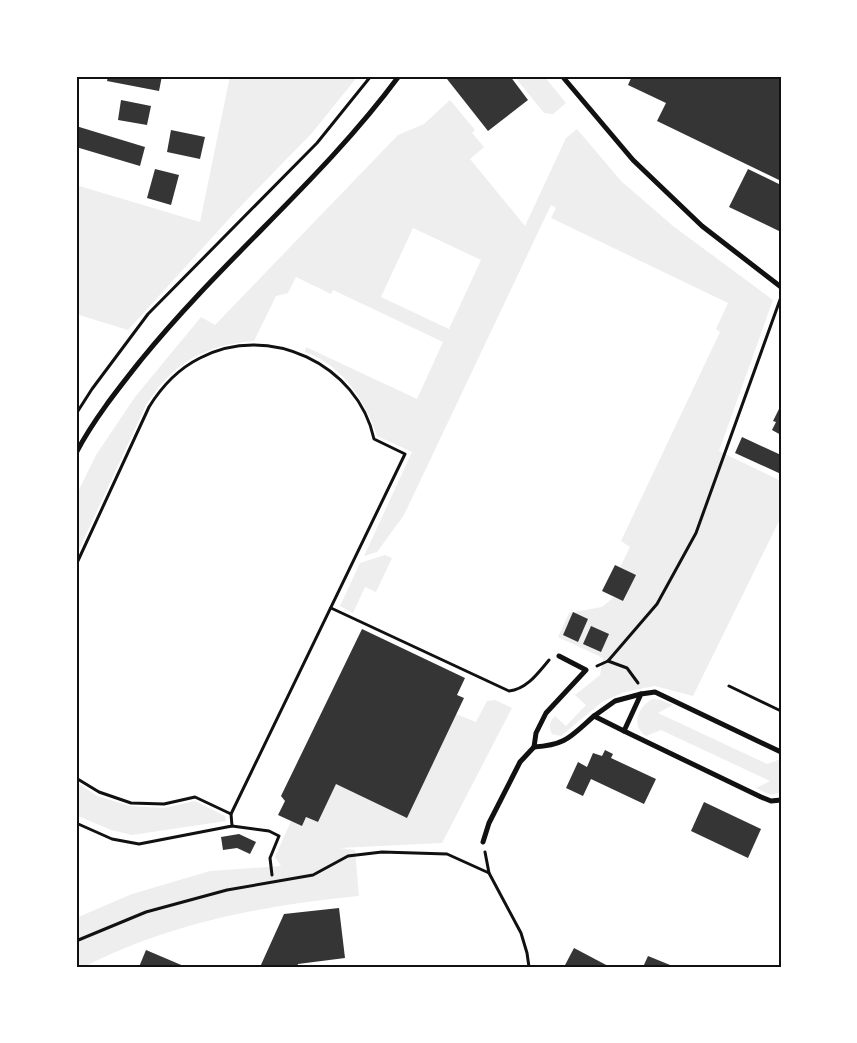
<svg xmlns="http://www.w3.org/2000/svg" width="857" height="1043" font-family="'Archivo Narrow',sans-serif">
  <rect width="100%" height="100%" fill="#fff"/>
  <g fill="#eee" fill-rule="evenodd">
    <path d="M230 76H358L312 133 237 210 128 330 76 314V185L200 222Z"/>
    <path d="M514 76H544L566 103 553 114 544 113Z"/>
    <path d="M450 100 475 130 472 133 484 147 470 159 525 226 566 138 577 129 621 181 673 226 773 300 719 451 781 481V517L693 696 655 686 624 692 602 702 561 736 552 734C548 727 550 721 555 716L566 726 586 705 575 695 600 675 603 658 558 637 569 613 602 607 614 597 624 601 635 575 620 567 630 547 621 541 720 332 716 329 728 303 551 218 556 208 551 205 404 515 377 552 364 556 412 452 377 436C365 400 342 365 305 352L306 347 417 399 443 342 333 290 331 294 296 277 288 293 276 296 254 341C204 345 173 363 146 405L76 556V496L96 455 135 397 201 317 215 325 398 135 424 124ZM413 228 481 260 449 329 381 297Z"/>
    <path d="M385 555 392 558 376 592 365 587 353 613 340 606 360 563Z"/>
    <path d="M653 699 661 700 673 705 658 713 767 764 781 759V792L771 795 756 788 770 781 661 730 646 736C630 726 638 706 653 699Z"/>
    <path d="M495 700 512 708 442 843 340 848 355 850 359 896C265 905 169 923 84 967H76V918L132 894 210 871 281 866 275 857 291 821 302 826 306 817 318 822 336 784 456 714 476 722 487 701Z"/>
    <path d="M76 782 97 796 130 806 164 808 195 801 225 816 226 821 132 835 111 830 76 815Z"/>
  </g>
  <g fill="#353535">
    <path d="M108 76H162L159 91 107 81Z"/>
    <path d="M451 76H510L528 100 488 131 447 79Z"/>
    <path d="M632 76H781V181L657 121 666 103 628 85Z"/>
    <path d="M121 100 151 106 147 125 118 120Z"/>
    <path d="M76 126 145 147 140 166 76 147Z"/>
    <path d="M171 130 205 137 200 159 167 152Z"/>
    <path d="M155 169 179 175 171 205 147 198Z"/>
    <path d="M748 169 781 185V232L729 207Z"/>
    <path d="M781 405V435L772 430 776 422 773 421Z"/>
    <path d="M742 437 781 455V474L735 453Z"/>
    <path d="M615 565 636 575 623 601 602 591Z"/>
    <path d="M573 612 588 619 578 642 563 635Z"/>
    <path d="M591 626 609 634 601 652 583 644Z"/>
    <path d="M362 629 465 678 457 695 464 698 407 818 336 784 318 822 306 817 302 826 278 815 285 801 281 796Z"/>
    <path d="M605 750 613 754 611 758 656 779 644 804 591 779 583 796 566 788 578 762 587 767 593 753 602 756Z"/>
    <path d="M704 802 761 829 748 858 691 831Z"/>
    <path d="M239 834 256 842 250 854 237 848 223 850 221 837Z"/>
    <path d="M339 908 345 958 298 964 297 967H260L284 914Z"/>
    <path d="M574 948 610 967H564Z"/>
    <path d="M146 950 186 967H139Z"/>
    <path d="M648 956 675 967H643Z"/>
  </g>
  <g fill="none" stroke-linecap="round" stroke-linejoin="round">
    <g stroke="#111" stroke-width="3">
      <path d="M76 414 92 389 148 314 317 143 371 76"/>
      <path d="M76 565 149 407C162 386 178 369 200 358 268 322 358 364 374 439L405 454 231 814 232 826 139 844 112 839 76 823"/>
      <path d="M331 608 509 691C527 689 538 673 549 660"/>
      <path d="M608 661 627 668 638 683"/>
      <path d="M597 666 608 661 657 604 696 533 781 297"/>
      <path d="M729 686 781 711"/>
      <path d="M76 778 99 792 131 803 164 804 195 797 231 814"/>
      <path d="M232 826 269 831 279 836 270 858 272 875"/>
      <path d="M489 873 521 933 527 953 529 967"/>
      <path d="M76 941 146 912 227 890 313 875 348 856 382 852 447 854 489 873 485 852"/>
    </g>
    <g stroke="#111" stroke-width="5">
      <path d="M562 76 633 160 702 226 781 287"/>
      <path d="M76 453C94 419 118 389 141 360 222 260 323 179 399 76"/>
      <path d="M624 731 594 716 615 701 641 694"/>
      <path d="M534 747C566 745 570 737 594 716"/>
      <path d="M781 752 655 692 641 694 624 731 761 797 771 801 781 800"/>
      <path d="M483 842 489 823 520 762 534 747 536 733 546 713 586 670 559 656"/>
    </g>
  </g>
  <rect width="857" height="1043" fill="none" stroke="#ffffff" stroke-width="155"/>
  <rect x="78" y="78" width="702" height="888" fill="none" stroke="#111" stroke-width="2"/>
</svg>
